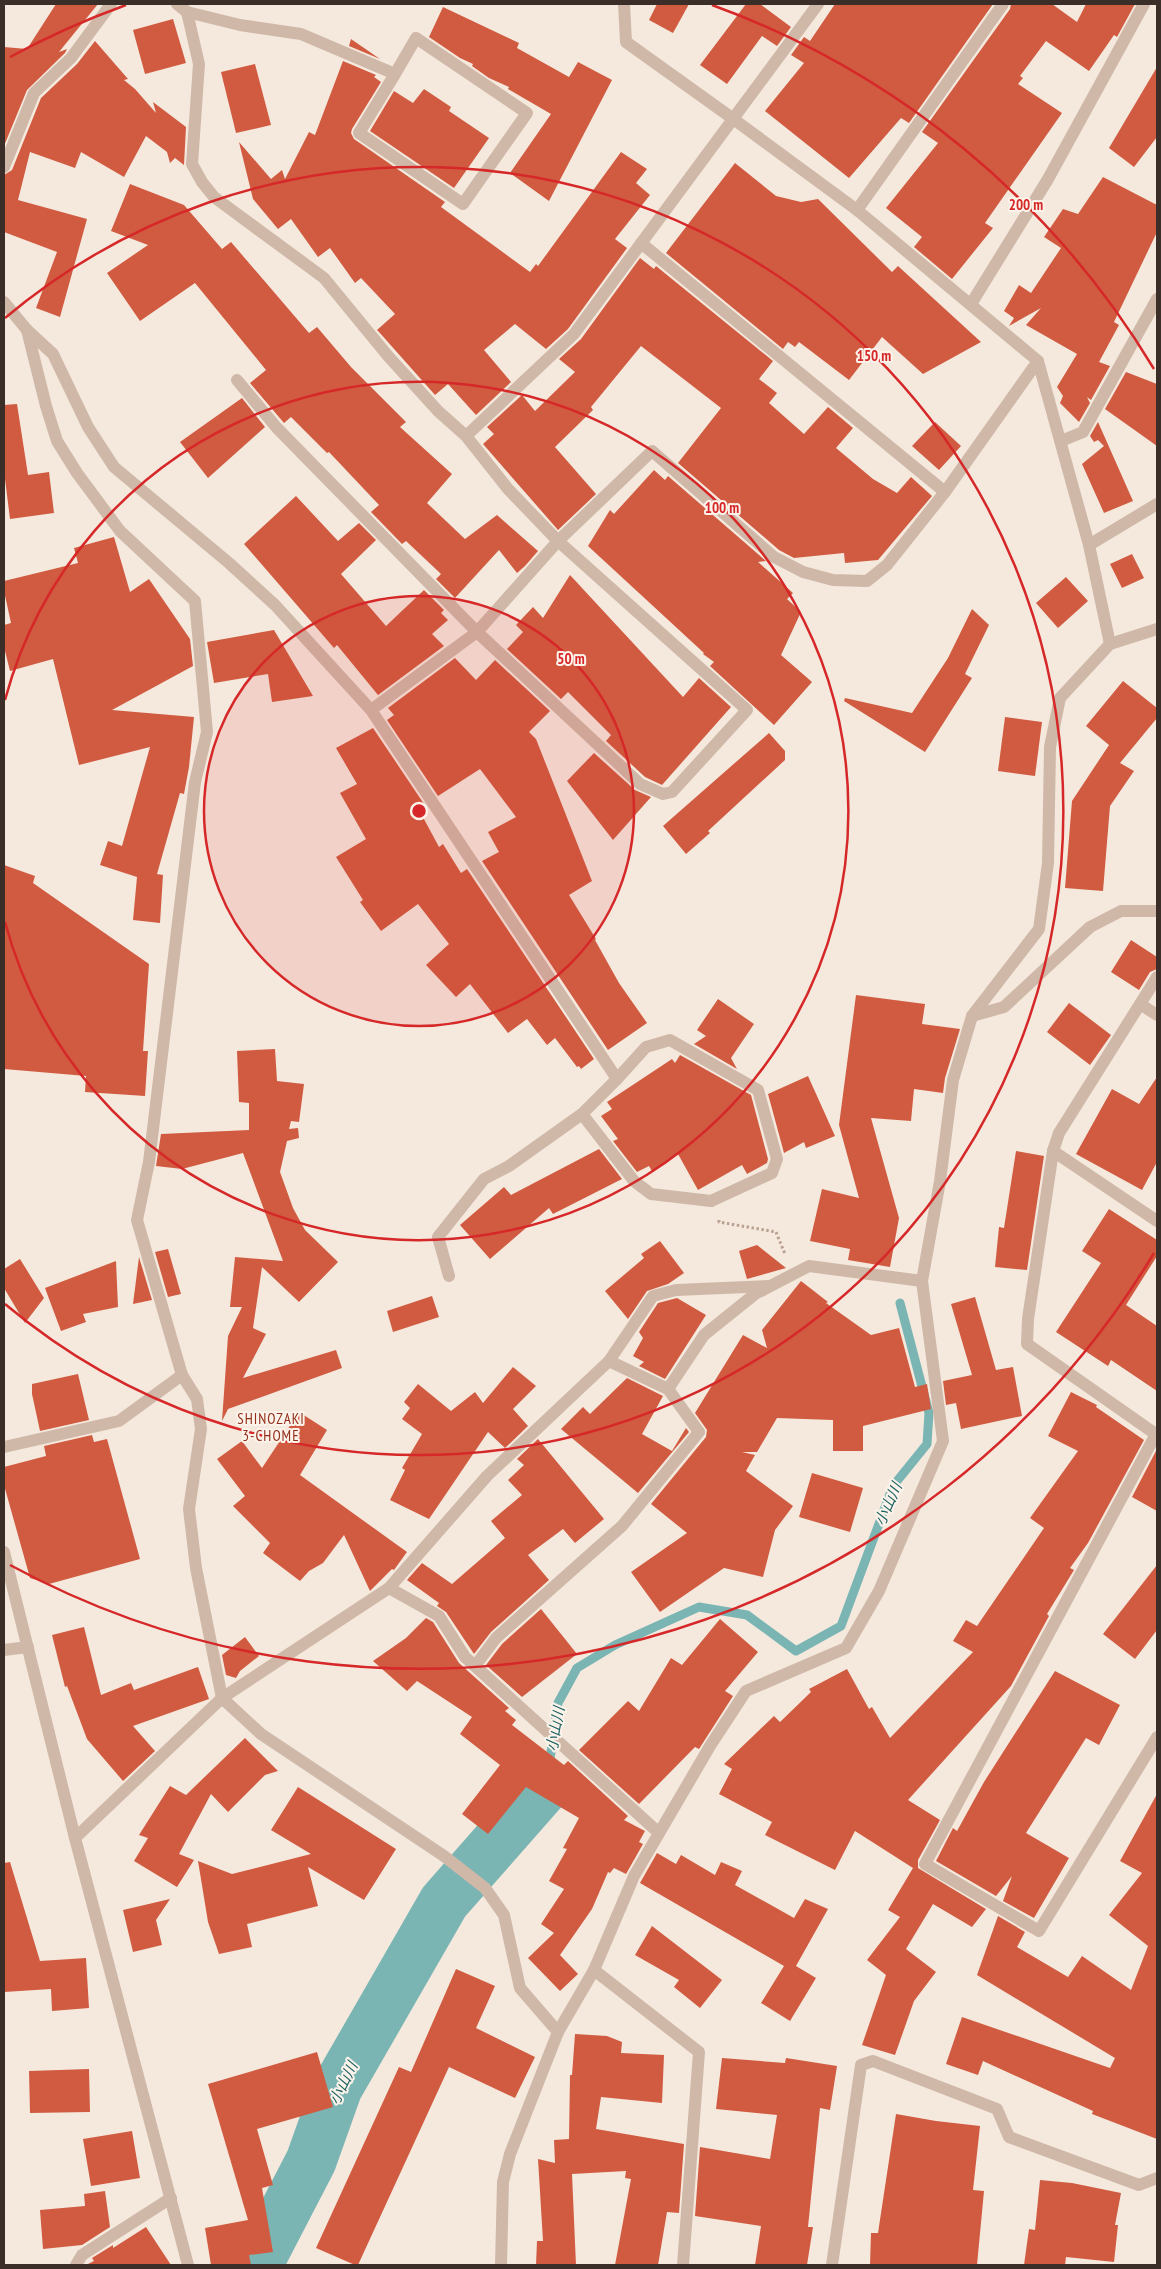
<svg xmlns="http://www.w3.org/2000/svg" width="1161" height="2269" font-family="'PT Sans Narrow','Noto Sans JP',sans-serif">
  <rect width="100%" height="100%" fill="#f5e9de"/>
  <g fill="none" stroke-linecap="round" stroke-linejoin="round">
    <path stroke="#7ab5b4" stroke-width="9" d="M549 1766 558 1703 577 1668 615 1645 699 1607 747 1615 796 1651 841 1626 893 1486 927 1444 929 1413 900 1303"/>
    <path stroke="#7ab5b4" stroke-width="51" d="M257 2265 311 2161 337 2088 444 1902 546 1786"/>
  </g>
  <g fill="#d15b40">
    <path d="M56 4H98L59 52 67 49 65 53 27 90 4 146V47L27 49Z"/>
    <path d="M657 4H689L673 33 649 20Z"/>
    <path d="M746 4H760L791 27 777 46 762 36 727 84 700 65Z"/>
    <path d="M835 4H993L909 123 901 118 849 178 765 111 804 63 791 55 804 37 810 41Z"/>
    <path d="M1011 4H1052L1077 22 1086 4H1135L1117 37 1114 35 1089 71 1046 41 1020 76 1023 78 1018 84 1062 113 985 223 993 228 952 279 914 247 922 237 886 208 938 143 922 132 1010 9Z"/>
    <path d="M443 7 519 43 517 48 569 77 578 62 612 80 549 201 510 173 551 114 508 89 509 87 489 78 472 66 473 64 460 58 429 37Z"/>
    <path d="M173 19 186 63 145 74 133 30Z"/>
    <path d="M351 39 380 59 349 46Z"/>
    <path d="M95 41 128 79 124 80 135 89 156 113 153 102 186 127 184 165 175 158 170 163 167 152 146 136 124 177 81 152 75 168 30 152 18 200 87 219 60 317 36 308 57 252 4 232V175L12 170 41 98 77 64Z"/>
    <path d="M343 61 376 75 374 77 381 82 352 129 351 133 354 139 445 202 441 207 530 272 536 264 538 266 621 152 647 169 636 183 650 195 615 239 627 248 568 329 546 349 515 324 484 350 511 382 476 415 448 384 435 395 379 332 377 330 395 314 361 278 355 283 330 248 318 257 291 219 278 229 253 199 239 142 271 179 282 170 285 179 309 132 315 135Z"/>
    <path d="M255 64 271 125 236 133 221 72Z"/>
    <path d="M1157 67V137L1134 167 1109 148Z"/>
    <path d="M424 89 451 107 449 111 489 138 454 188 370 131 394 91 413 103Z"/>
    <path d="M735 163 776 196 801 202 818 199 892 272 898 266 981 342 923 374 882 337 849 380 799 342 795 347 788 342 783 349 666 253Z"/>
    <path d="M1103 177 1157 205V232L1114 322 1119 325 1099 362 1110 366 1091 400 1087 397 1090 403 1079 422 1060 403 1063 396 1057 387 1077 354 1026 325 1041 308 1009 326 1014 318 1004 311 1019 285 1031 293 1061 248 1044 237 1063 209 1078 214Z"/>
    <path d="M130 184 184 205 222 249 231 242 309 333 317 327 351 367 406 422 400 427 452 474 427 503 465 539 497 515 538 551 525 566 517 573 499 550 455 598 436 579 441 574 406 541 402 544 371 512 379 505 329 452 327 453 291 417 284 423 250 383 266 370 195 283 140 321 107 273 148 245 111 231Z"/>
    <path d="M640 258 654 269 656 266 773 361 759 379 777 393 769 403 804 434 828 407 853 428 836 448 873 479 897 493 911 477 932 496 878 560 845 563 844 553 794 558 779 550 678 463 721 408 641 346 591 407 593 410 555 447 596 494 558 530 483 444 494 434 487 427 522 395 535 411 575 372 559 359 581 339Z"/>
    <path d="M1126 372 1157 384V446L1105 409Z"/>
    <path d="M242 398 265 427 208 478 180 442Z"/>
    <path d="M17 404 28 475 49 472 54 513 10 519 4 471V405Z"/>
    <path d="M935 422 961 446 939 470 912 446Z"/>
    <path d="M1098 422 1133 501 1104 513 1082 464 1104 446 1098 440 1094 442 1090 436Z"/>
    <path d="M654 470 665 480 668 476 766 561 758 562 793 593 787 599 801 612 781 655 812 682 774 725 710 666 714 662 703 654 704 653 588 546 610 510 614 514Z"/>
    <path d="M296 496 338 541 359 523 376 540 341 574 386 626 424 590 444 610 441 613 448 620 432 634 444 646 378 695 337 645 334 648 244 544Z"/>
    <path d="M114 537 130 592 149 579 190 639 193 666 112 710 194 717 189 767 184 794 180 793 157 874 163 875 160 923 133 920 137 877 100 865 108 841 122 846 150 747 79 765 53 659 10 671 4 647V625L11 623 4 591V581L78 563 74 548Z"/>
    <path d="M1132 554 1144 578 1122 588 1110 564Z"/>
    <path d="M570 575 683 697 699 678 731 707 662 785 645 777 606 741 611 735 568 692 561 699 507 649 523 632 516 625 533 607 543 618Z"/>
    <path d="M1066 577 1088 601 1058 628 1036 603Z"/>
    <path d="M972 609 989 625 965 674 972 678 925 752 844 701 845 698 912 713 948 658Z"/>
    <path d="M274 630 313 696 272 702 268 674 214 683 207 642Z"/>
    <path d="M455 658 476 680 495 660 550 711 529 732 536 739 592 881 569 895 596 939 595 940 619 983 647 1023 608 1050 482 861 499 852 488 832 516 817 480 769 438 796 387 720 394 715 388 708Z"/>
    <path d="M1123 681 1157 708V718L1120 763 1134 771 1110 806 1103 891 1065 888 1072 801 1109 745 1086 726Z"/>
    <path d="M1005 717 1042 722 1035 776 998 771Z"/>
    <path d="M373 728 424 804 418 808 439 847 443 844 461 873 467 869 594 1059 581 1069 579 1066 577 1067 555 1038 547 1045 527 1019 508 1033 470 984 456 997 426 965 449 944 418 904 381 931 360 902 363 900 336 857 366 839 340 793 357 784 336 748Z"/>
    <path d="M769 733 785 751V760L708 831 710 833 686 854 663 826Z"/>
    <path d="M594 753 635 790 651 797 613 840 567 781Z"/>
    <path d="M4 865 35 876 33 883 149 964 143 1051H148L145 1096 85 1092 86 1076 4 1069Z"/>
    <path d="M1131 940 1157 957V969L1150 972 1139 990 1111 972Z"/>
    <path d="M856 995 925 1004 922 1024 960 1029 945 1078 943 1093 914 1089 911 1121 871 1118 899 1218 890 1267 848 1260 850 1249 810 1241 822 1189 859 1198 839 1125Z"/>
    <path d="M718 999 754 1024 731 1058 737 1069 694 1044 706 1036 697 1030Z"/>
    <path d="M1069 1003 1111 1035 1090 1065 1047 1032Z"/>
    <path d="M275 1049 277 1081 304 1084 299 1122 291 1121 289 1129 298 1128 299 1138 287 1141 280 1172 293 1208 305 1230 338 1262 299 1302 262 1267 253 1328 266 1334 243 1378 336 1350 342 1368 228 1409 222 1421 228 1336 242 1307H230L235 1257 283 1261 243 1153 182 1169 156 1166 161 1134 249 1130V1103L239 1102 237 1051Z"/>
    <path d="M680 1055 751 1095 768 1159 767 1163 747 1174 742 1165 698 1190 678 1154 652 1171 649 1166 637 1172 613 1141 618 1139 601 1116 612 1109 607 1102 672 1059 675 1063Z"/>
    <path d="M808 1076 835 1136 806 1148 804 1142 784 1153 768 1094Z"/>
    <path d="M1157 1077V1162L1142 1190 1076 1154 1112 1089 1139 1104Z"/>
    <path d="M599 1149 622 1179 553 1214 549 1208 490 1259 460 1225 504 1187 511 1195Z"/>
    <path d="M1016 1151 1044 1156 1027 1270 995 1267 999 1227 1004 1228Z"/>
    <path d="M1109 1209 1157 1240V1256L1126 1305 1157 1326V1391L1111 1360 1108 1366 1056 1332 1101 1263 1082 1251Z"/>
    <path d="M660 1241 684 1273 668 1284 647 1291 628 1319 605 1291 644 1258 641 1254Z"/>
    <path d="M757 1245 786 1268 747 1279 739 1251Z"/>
    <path d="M168 1249 181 1294 168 1297 155 1252Z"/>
    <path d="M139 1257 152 1300 133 1304Z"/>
    <path d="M20 1259 44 1298 25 1323 4 1288V1269Z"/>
    <path d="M116 1261 118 1307 83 1314 86 1322 61 1331 45 1288Z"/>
    <path d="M801 1281 828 1302 826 1303 871 1335 899 1328 915 1387 927 1384 931 1409 863 1426V1451H833V1420L777 1418 757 1452H742L755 1455 746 1471 793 1506 775 1530 763 1577 724 1568 660 1612 631 1572 687 1533 651 1504 706 1437 707 1430 695 1413 743 1335 767 1348 762 1330Z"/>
    <path d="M432 1296 439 1317 393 1332 387 1311Z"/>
    <path d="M975 1297 996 1370 1013 1367 1022 1416 961 1429 956 1403 946 1405 943 1381 972 1375 951 1304Z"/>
    <path d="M677 1298 706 1315 665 1379 639 1366 644 1362 633 1356 643 1338 639 1332 658 1303Z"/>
    <path d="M513 1367 536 1386 513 1409 528 1426 505 1448 488 1432 429 1519 390 1500 405 1470 402 1468 422 1434 402 1419 410 1408 404 1402 418 1384 451 1411 475 1392 483 1403Z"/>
    <path d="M78 1374 89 1420 40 1431 32 1394V1384Z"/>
    <path d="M627 1378 663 1396 642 1434 672 1451 686 1428 689 1432 638 1493 561 1429 583 1407 590 1414Z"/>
    <path d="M1071 1392 1097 1405 1096 1407 1144 1440 1088 1543 1070 1568 1074 1570 1047 1614 1049 1616 1011 1686 908 1800 940 1820 918 1860V1868L986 1909 972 1927 933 1904 906 1949 936 1972 914 2001 895 2055 862 2045 886 1975 867 1960 900 1917 888 1910 913 1868 855 1831 835 1870 765 1835 772 1822 719 1794 732 1769 724 1764 774 1716 780 1722 811 1692 809 1689 847 1669 869 1709 872 1707 890 1738 973 1652 953 1641 966 1620 977 1626 1044 1528 1030 1518 1078 1451 1048 1436Z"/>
    <path d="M299 1412 327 1430 300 1475 407 1552 394 1570 392 1569 370 1591 344 1535 323 1563 309 1571 300 1581 263 1553 270 1543 233 1506 245 1496 217 1459 242 1441 262 1468Z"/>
    <path d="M92 1435 94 1442 107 1439 140 1559 49 1584 30 1578 4 1485V1467L46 1456 44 1446Z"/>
    <path d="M538 1439 604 1519 575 1543 563 1529 528 1555 549 1580 491 1632 474 1654 446 1612 437 1606 439 1603 407 1580 422 1563 452 1584 505 1538 491 1521 522 1495 508 1480 524 1465 517 1459Z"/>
    <path d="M1157 1449V1511L1132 1497Z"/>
    <path d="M812 1473 863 1488 850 1532 799 1517Z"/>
    <path d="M1157 1565V1630L1135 1659 1103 1634Z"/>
    <path d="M541 1609 577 1654 522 1697 486 1665 502 1644Z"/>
    <path d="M426 1618 433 1622 459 1663 509 1708 505 1711 516 1720 512 1725 564 1765 568 1761 628 1816 624 1820 645 1831 639 1842 643 1844 626 1874 614 1868 610 1873 608 1872 592 1909 560 1955 578 1974 560 1991 528 1958 554 1933 541 1924 564 1889 549 1881 567 1849 563 1848 579 1818 526 1787 488 1834 462 1814 500 1765 460 1734 472 1717 417 1681 407 1691 373 1661 406 1638Z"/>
    <path d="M720 1619 758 1652 725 1691 733 1696 699 1749 695 1747 639 1804 579 1750 628 1701 639 1711 671 1658 682 1665Z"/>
    <path d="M84 1627 101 1695 131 1683 134 1690 198 1667 209 1699 133 1726 155 1751 123 1781 87 1739 67 1686 65 1687 52 1635Z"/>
    <path d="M245 1637 259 1656 240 1671 236 1678 226 1675 222 1655Z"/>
    <path d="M1055 1671 1120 1705 1099 1745 1086 1738 1026 1833 1069 1858 1034 1918 1003 1901 1012 1876 996 1896 936 1861 953 1828 957 1831 984 1782Z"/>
    <path d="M245 1738 278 1771 265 1775 228 1812 211 1794 179 1854 194 1860 177 1887 134 1861 148 1838 139 1835 170 1786 186 1795Z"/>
    <path d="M298 1787 396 1849 364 1900 308 1867 318 1906 247 1924 252 1947 219 1954 208 1922 198 1861 232 1874 311 1854 271 1830Z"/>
    <path d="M1157 1794V2139L1092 2114 1093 2111 983 2061 978 2075 946 2064 962 2017 1110 2068 1115 2058 977 1975 998 1916 1025 1932 1017 1947 1068 1977 1082 1956 1131 1990 1148 1946 1109 1915 1142 1873 1120 1861Z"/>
    <path d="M657 1853 676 1864 681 1855 715 1875 721 1862 742 1871 735 1885 794 1918 805 1899 828 1909 796 1966 816 1978 790 2021 761 2003 784 1966 640 1883Z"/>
    <path d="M10 1862 40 1961 86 1958 89 2008 52 2011 51 1989 4 1992V1863Z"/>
    <path d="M170 1899 156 1920 162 1945 133 1952 123 1910Z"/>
    <path d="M652 1926 722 1980 700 2008 674 1987 679 1980 635 1955Z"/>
    <path d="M456 1969 495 1986 476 2028 535 2057 515 2098 449 2067 358 2265H355L316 2248 399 2067 411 2072Z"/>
    <path d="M575 2034 607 2036 622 2042 621 2053 664 2055 662 2103 601 2097 596 2129 684 2144 679 2213 667 2212 658 2265H615L631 2179 625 2178 626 2171 572 2174 576 2265H536L537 2241H543L538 2159 555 2163 554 2140 569 2139 570 2075H572Z"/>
    <path d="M317 2052 333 2107 257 2129 273 2185 262 2188 273 2252 249 2255 251 2265H211L205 2228 248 2220 208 2084Z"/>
    <path d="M722 2058 785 2063 786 2058 837 2066 830 2110 820 2108 808 2227H813L807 2265H755L761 2226 695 2216 700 2147 770 2159 777 2115 716 2109Z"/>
    <path d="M89 2069 90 2112 30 2113 29 2071Z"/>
    <path d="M896 2114 936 2121 980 2126 973 2190 984 2191 977 2265H870L871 2233H878Z"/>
    <path d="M132 2131 140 2178 91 2186 83 2139Z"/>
    <path d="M1040 2180 1072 2183 1121 2193 1115 2225H1118L1114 2262 1066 2257 1065 2265H1024L1029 2229 1035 2230Z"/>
    <path d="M105 2191 110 2227 82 2245 43 2249 40 2210 85 2206 84 2194Z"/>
    <path d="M146 2227 171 2265H86L94 2261 92 2258 113 2245V2248Z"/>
  </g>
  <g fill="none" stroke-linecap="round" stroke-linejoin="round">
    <path stroke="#bba192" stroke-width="3" stroke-dasharray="2.5 2.5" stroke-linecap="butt" d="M719 1220V1222L776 1232 785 1254"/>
    <g stroke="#cfb8a8" stroke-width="12">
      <path d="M27 330 46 406 57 441 77 473 120 531 195 601 207 732 195 782 149 1162 137 1220 182 1375"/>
      <path d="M582 1114 634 1181 651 1194 711 1201"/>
      <path d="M449 1276 438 1237 484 1179 509 1166 582 1114 617 1079"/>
      <path d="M668 1389 704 1335 755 1294 809 1266 922 1281"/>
      <path d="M475 1666 496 1638 622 1526 699 1432 668 1389 609 1361 653 1296 676 1290 769 1286"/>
      <path d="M76 2265 82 2255 171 2198"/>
    </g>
    <g stroke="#cfb8a8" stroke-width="12">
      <path d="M177 4 187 12 199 64 192 164 202 182 214 197 324 278 388 356 438 411 466 436 508 489 558 541 747 710 672 792 663 794 640 784 477 632 277 428 237 380"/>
      <path d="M187 12 240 25 301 34 395 74 359 133 463 204 527 113 416 38 395 74"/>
      <path d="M732 118 857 210 1038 361 1089 545 1110 644"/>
      <path d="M4 167 34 93 71 58 111 4"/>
      <path d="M857 210 1003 4"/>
      <path d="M641 243 945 492"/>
      <path d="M4 302 27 330 53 354 88 427 114 467 229 563 275 605 371 710 617 1079 646 1047 670 1040 758 1090 777 1159 772 1173 711 1201"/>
      <path d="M971 304 1048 179 1144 4"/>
      <path d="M466 436 574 334 818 4"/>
      <path d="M1061 441 1083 432 1157 299"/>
      <path d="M1089 545 1157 504"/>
      <path d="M371 710 477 632 558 541 652 451 774 557 803 572 833 580 867 581 887 565 945 492 1038 361"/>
      <path d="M1157 977 1059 1133 1053 1151 1028 1319 1027 1344 1157 1435"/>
      <path d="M1140 1004 1157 1015"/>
      <path d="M972 1016 1004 1007 1090 927 1121 911H1157"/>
      <path d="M1053 1151 1157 1221"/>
      <path d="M1156 1434 925 1864 1039 1931 1157 1737"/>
      <path d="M4 1447 119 1421 182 1375 197 1399 201 1429 189 1509 196 1568 222 1698 261 1734 444 1856 485 1888 504 1915 520 1988 558 2032"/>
      <path d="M389 1588 439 1616 465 1657 659 1833"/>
      <path d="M4 1650 28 1647"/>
      <path d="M75 1838 222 1698 389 1588 487 1476 609 1361"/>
      <path d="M594 1970 699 2052 683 2265"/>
      <path d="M501 2265 503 2182 510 2154 558 2032 594 1970 634 1876 710 1746 746 1691 846 1648 879 1591 943 1441 922 1281 940 1181 953 1080 972 1016 1039 929 1048 863 1050 747 1060 698 1110 644 1157 629"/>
      <path d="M832 2265 861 2065 873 2061 997 2109 1009 2137 1139 2185 1157 2178"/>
    </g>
    <g stroke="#cfb8a8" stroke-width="12">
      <path d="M624 4 626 42 732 118"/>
      <path d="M4 1552 75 1838 188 2265"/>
    </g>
  </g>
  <circle cx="419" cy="811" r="215" fill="#d62828" fill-opacity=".12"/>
  <g fill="none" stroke="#d62828" stroke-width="2.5">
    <circle cx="419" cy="811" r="215"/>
    <path d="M5 700A429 429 0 1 1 5 922"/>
    <path d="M5 318A644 644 0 1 1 5 1304"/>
    <path d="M1154 1253A858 858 0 0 1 10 1565M10 57A858 858 0 0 1 126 5M712 5A858 858 0 0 1 1154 369"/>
  </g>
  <g text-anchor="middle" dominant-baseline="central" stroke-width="4" stroke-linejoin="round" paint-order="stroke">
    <g font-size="15" letter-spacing="1" fill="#922f1a" stroke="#fcf3eb">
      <text x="271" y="1418">SHINOZAKI<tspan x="271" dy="17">3-CHOME</tspan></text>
    </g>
    <g font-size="15" font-style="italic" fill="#1a6161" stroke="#fcf3eb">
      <text transform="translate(888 1504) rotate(-66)">小山川</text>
      <text transform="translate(555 1729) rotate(-80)">小山川</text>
      <text transform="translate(343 2083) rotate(-64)">小山川</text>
    </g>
  </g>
  <circle cx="419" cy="811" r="8" fill="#d62828" stroke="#fcf3eb" stroke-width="2.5"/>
  <g font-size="15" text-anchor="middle" font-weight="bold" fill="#d62828" stroke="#fcf3eb" stroke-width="4" stroke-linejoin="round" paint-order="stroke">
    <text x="1026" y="210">200 m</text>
    <text x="874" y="361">150 m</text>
    <text x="722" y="513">100 m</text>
    <text x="571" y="664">50 m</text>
  </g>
  <rect width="1161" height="2269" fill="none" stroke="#3b2e29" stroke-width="10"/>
</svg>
